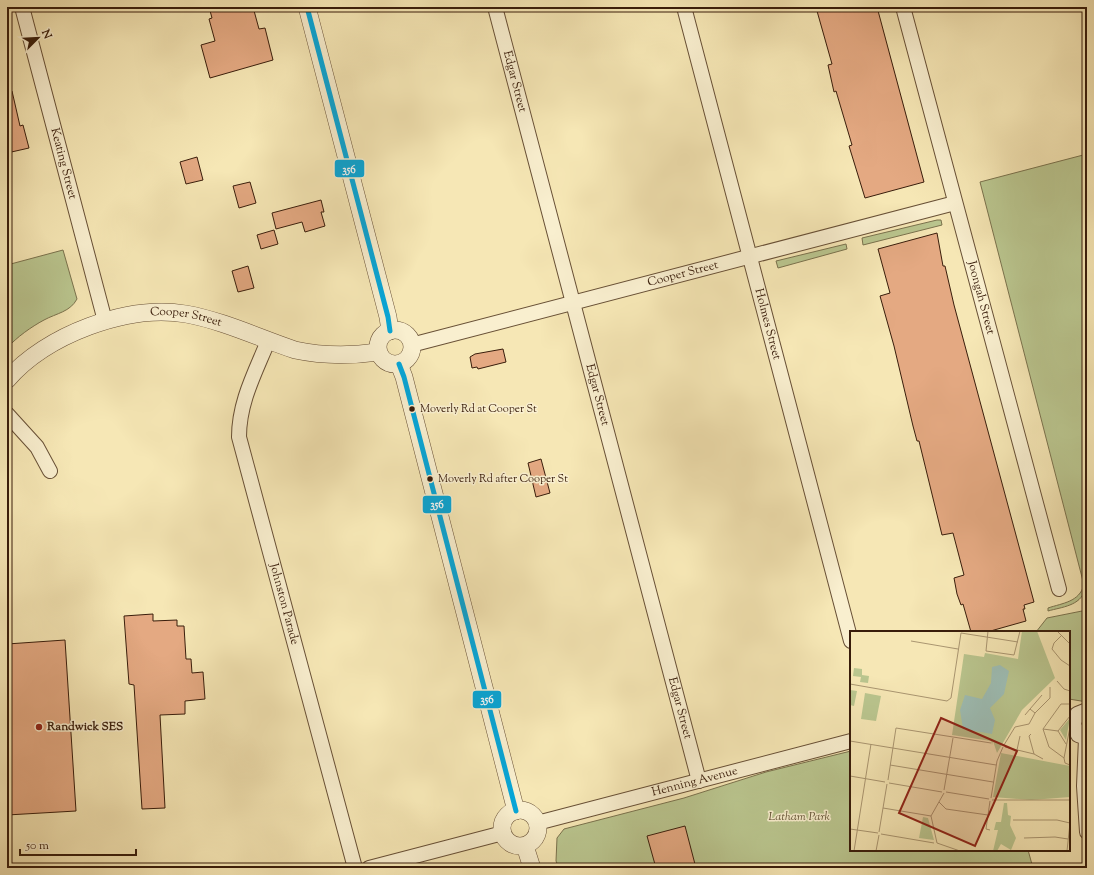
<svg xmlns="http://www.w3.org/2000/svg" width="1094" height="875" font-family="'Sorts Mill Goudy',serif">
  <rect width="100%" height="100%" fill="#f6e7b5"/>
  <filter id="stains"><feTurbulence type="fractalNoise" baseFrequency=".005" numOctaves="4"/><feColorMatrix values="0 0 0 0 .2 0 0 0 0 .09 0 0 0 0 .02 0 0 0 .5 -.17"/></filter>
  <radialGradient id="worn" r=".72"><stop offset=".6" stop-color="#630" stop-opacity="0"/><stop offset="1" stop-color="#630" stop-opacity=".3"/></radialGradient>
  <g fill="#bac68f" stroke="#7a724d">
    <path d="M1087 154V597L1085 590C1080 606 1062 607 1048 611V608C1063 603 1079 602 1084 585L980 182Z"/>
    <path d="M937 220H941L942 225 863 245 862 238Z"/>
    <path d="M846 244 847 249 778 268 776 261Z"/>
    <path d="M63 250 77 299C70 312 57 313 44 320 31 327 17 337 7 348V265Z"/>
    <path d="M1087 610V702L1069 699V632H1036L1047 618Z"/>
    <path d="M851 751V850H1028L1033 868H559L556 861 557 838 564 829 684 798 766 772Z"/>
  </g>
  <g fill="#e4a982" stroke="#391d0b">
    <path d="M209 7H253L259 29 265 28 273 60 210 78 201 45 215 41 209 19 212 18Z"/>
    <path d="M831 7H838L839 10 850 7H877L924 182 865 198 849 146 852 145 836 91 834 92 828 65 832 64 817 11Z"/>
    <path d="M12 91 20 126 23 125 29 148 7 153V92Z"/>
    <path d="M197 157 203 180 186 184 180 162Z"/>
    <path d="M250 182 256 203 239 208 233 186Z"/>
    <path d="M321 200 324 212H321L325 226 305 232 302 222 276 229 272 213Z"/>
    <path d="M274 230 278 244 261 249 257 235Z"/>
    <path d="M937 233 943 266H945L954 305 1034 602 1024 605 1025 609H1023L1026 621 987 632H971L963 604 961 605 957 594 954 578 964 575 953 533 942 535 919 441H917L913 426 894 346 880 296 890 293 878 249Z"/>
    <path d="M248 266 254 288 238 292 232 271Z"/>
    <path d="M503 349 506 362 478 369 477 367 472 368 470 357 475 354Z"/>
    <path d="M541 459 550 493 536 497 528 463Z"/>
    <path d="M153 614V621L177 620V626H184L186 659H191L192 673 203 672 205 699 185 701V714L160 715 165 808 142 809 134 685 129 684 124 616Z"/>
    <path d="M65 640 76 811 7 815V644Z"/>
    <path d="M685 826 696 868H656L647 836Z"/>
  </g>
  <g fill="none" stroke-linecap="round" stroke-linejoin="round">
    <defs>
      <g id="minor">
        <path id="s1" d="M22 7 105 321"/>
        <path id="s2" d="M495 7 699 781"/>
        <path id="s3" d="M684 7 851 641"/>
        <path id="s4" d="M903 7 1059 589"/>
        <path id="s5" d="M268 341C255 373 239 402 239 437L355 868"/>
        <path id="s6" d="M411 345 955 203"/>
        <path d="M7 414 37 447 50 471"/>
        <path d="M1087 710 1077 714 1074 724 1078 735 1087 738"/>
        <path d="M1086 738 1084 786 1087 832"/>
        <path id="s7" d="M537 823 851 741"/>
        <path d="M369 868 503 833"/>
      </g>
      <g id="tertiary">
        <path d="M307 7 388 317 390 331"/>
        <circle cx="395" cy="347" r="17"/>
        <path d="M399 364 404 377 516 811"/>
        <path id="s8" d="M7 380C46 335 127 304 186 314 224 321 259 338 295 350 323 356 350 356 378 352"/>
        <circle cx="520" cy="828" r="18"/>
        <path d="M525 846 532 868"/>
      </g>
    </defs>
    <use href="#minor" stroke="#685036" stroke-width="16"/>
    <use href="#tertiary" stroke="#685036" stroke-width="18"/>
    <use href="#minor" stroke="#f9efcf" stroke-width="14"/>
    <use href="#tertiary" stroke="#f9efcf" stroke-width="17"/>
    <defs>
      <g id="bus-1">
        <path d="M307 7 388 317 390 331"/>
        <path d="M399 364 404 377 516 811"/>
      </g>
    </defs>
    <use href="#bus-1" stroke="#f9efcf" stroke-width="8"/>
    <use href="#bus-1" stroke="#06a6d8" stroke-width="5"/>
  </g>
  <g fill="#391d0b" stroke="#f9efcf" stroke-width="1.5">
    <circle cx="412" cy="409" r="3.5"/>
    <circle cx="430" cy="479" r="3.5"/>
  </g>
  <circle fill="#8f2418" stroke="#f9efcf" stroke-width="1.5" cx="39" cy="727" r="4"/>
  <g text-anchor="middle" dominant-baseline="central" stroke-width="3" stroke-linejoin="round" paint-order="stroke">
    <g font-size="11" fill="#391d0b" stroke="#f9efcf" text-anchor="start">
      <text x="420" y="409">Moverly Rd at Cooper St</text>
      <text x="438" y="479">Moverly Rd after Cooper St</text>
    </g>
    <g font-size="12" fill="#391d0b" stroke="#f9efcf">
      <text stroke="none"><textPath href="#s2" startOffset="77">Edgar Street</textPath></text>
      <text stroke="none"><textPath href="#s1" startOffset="162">Keating Street</textPath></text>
      <text stroke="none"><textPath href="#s6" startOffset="281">Cooper Street</textPath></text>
      <text stroke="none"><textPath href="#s4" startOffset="301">Joongah Street</textPath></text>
      <text stroke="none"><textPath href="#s8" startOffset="198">Cooper Street</textPath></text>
      <text stroke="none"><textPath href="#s3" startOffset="328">Holmes Street</textPath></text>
      <text stroke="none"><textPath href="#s2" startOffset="401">Edgar Street</textPath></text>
      <text stroke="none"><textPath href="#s5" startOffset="274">Johnston Parade</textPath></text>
      <text stroke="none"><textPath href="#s2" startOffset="725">Edgar Street</textPath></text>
      <text stroke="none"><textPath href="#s7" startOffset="163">Henning Avenue</textPath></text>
    </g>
    <g font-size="12" font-weight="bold" fill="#391d0b" stroke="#f9efcf" text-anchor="start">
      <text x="47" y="727">Randwick SES</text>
    </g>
    <g font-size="12" font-style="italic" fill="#605033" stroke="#f9efcf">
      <text x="799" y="817">Latham Park</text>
    </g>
  </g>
  <g transform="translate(850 631)">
    <rect width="220" height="220" fill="#f6e7b5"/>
    <path d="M172 0H187L205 47 172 79 147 122 143 110 142 114 141 110 102 104 114 23 134 26 135 22 168 28ZM4 37 12 38V44L19 45 18 52 10 51 11 46 3 45ZM0 59 7 60 4 75 0 74ZM15 62 31 65 26 90 11 88ZM220 87 216 109 210 99ZM151 122 220 135V166L181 169 143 166ZM154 172H157L158 184 161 185 160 194 166 207 161 219 151 213 147 220H143L148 199H144L146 191H151ZM73 186 78 187 84 209 69 207Z" fill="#bac68f"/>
    <path d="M150 34 159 40 154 63 140 77 145 89 142 103 113 98 110 79 115 64 132 68 141 52 142 36Z" fill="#9ebeb5"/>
    <path fill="none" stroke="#aa9671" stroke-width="1" d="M138 0 136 20 164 24 170 0M207 0 220 13M211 5 204 12 202 18 211 29 220 35M61 10 108 18M207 50 214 58 220 60M0 53 97 70 101 67 111 2 168 11M180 78 192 64M185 82 200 67V56M220 96 214 127 215 132 220 134M193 98 208 100M181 103 179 105 184 123M0 110 146 134M216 113 208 100 220 85M154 114 165 96 179 93 185 82 180 78 175 84M155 116 184 123 193 128M167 119 170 105M214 127 199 116 193 98 211 73H220M40 134 143 151M0 145 35 151M38 149 46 97 141 112M39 152 92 161M94 159 103 107M96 161 139 168M141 167 147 130 153 116M142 169H220M140 170 136 198 140 199M89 171 96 178 138 184M33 177 81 185M163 189H207L220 192M0 198 28 202M29 201 37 153M31 203 84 212M174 207 205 206 218 208M87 212 81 185 94 162M87 212 110 220M4 220 21 113M26 220 29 204M217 220 220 192"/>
    <path fill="#8f2418" fill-opacity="0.15" stroke="#8f2418" stroke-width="2" d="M91 87 167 120 125 215 49 182Z"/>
    <rect width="220" height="220" fill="none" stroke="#391d0b" stroke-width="2"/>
  </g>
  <g stroke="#f9efcf" stroke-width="1.5">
    <rect x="334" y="159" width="31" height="19" rx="4" fill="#06a6d8"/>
    <rect x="422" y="495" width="30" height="19" rx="4" fill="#06a6d8"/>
    <rect x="472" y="690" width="30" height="19" rx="4" fill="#06a6d8"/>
  </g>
  <g font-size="11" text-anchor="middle" font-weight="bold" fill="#fff">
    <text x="349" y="173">356</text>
    <text x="437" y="508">356</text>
    <text x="487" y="703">356</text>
  </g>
  <rect width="1094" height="875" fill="none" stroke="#f6e7b5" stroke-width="24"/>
  <rect x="8" y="8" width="1078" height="859" fill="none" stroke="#391d0b" stroke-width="2"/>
  <rect x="12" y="12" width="1070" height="851" fill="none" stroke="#391d0b"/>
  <g transform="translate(38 38) rotate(66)" stroke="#f9efcf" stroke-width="3" paint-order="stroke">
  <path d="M0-3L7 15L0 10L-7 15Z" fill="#391d0b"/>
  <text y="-6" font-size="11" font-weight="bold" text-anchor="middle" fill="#391d0b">N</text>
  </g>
  <path d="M20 849v6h116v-6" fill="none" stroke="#391d0b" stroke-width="2"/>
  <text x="26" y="849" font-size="12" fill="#391d0b" stroke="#f9efcf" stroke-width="3" paint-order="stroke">50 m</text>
  <rect width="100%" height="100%" filter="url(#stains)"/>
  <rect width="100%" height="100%" fill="url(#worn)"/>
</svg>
